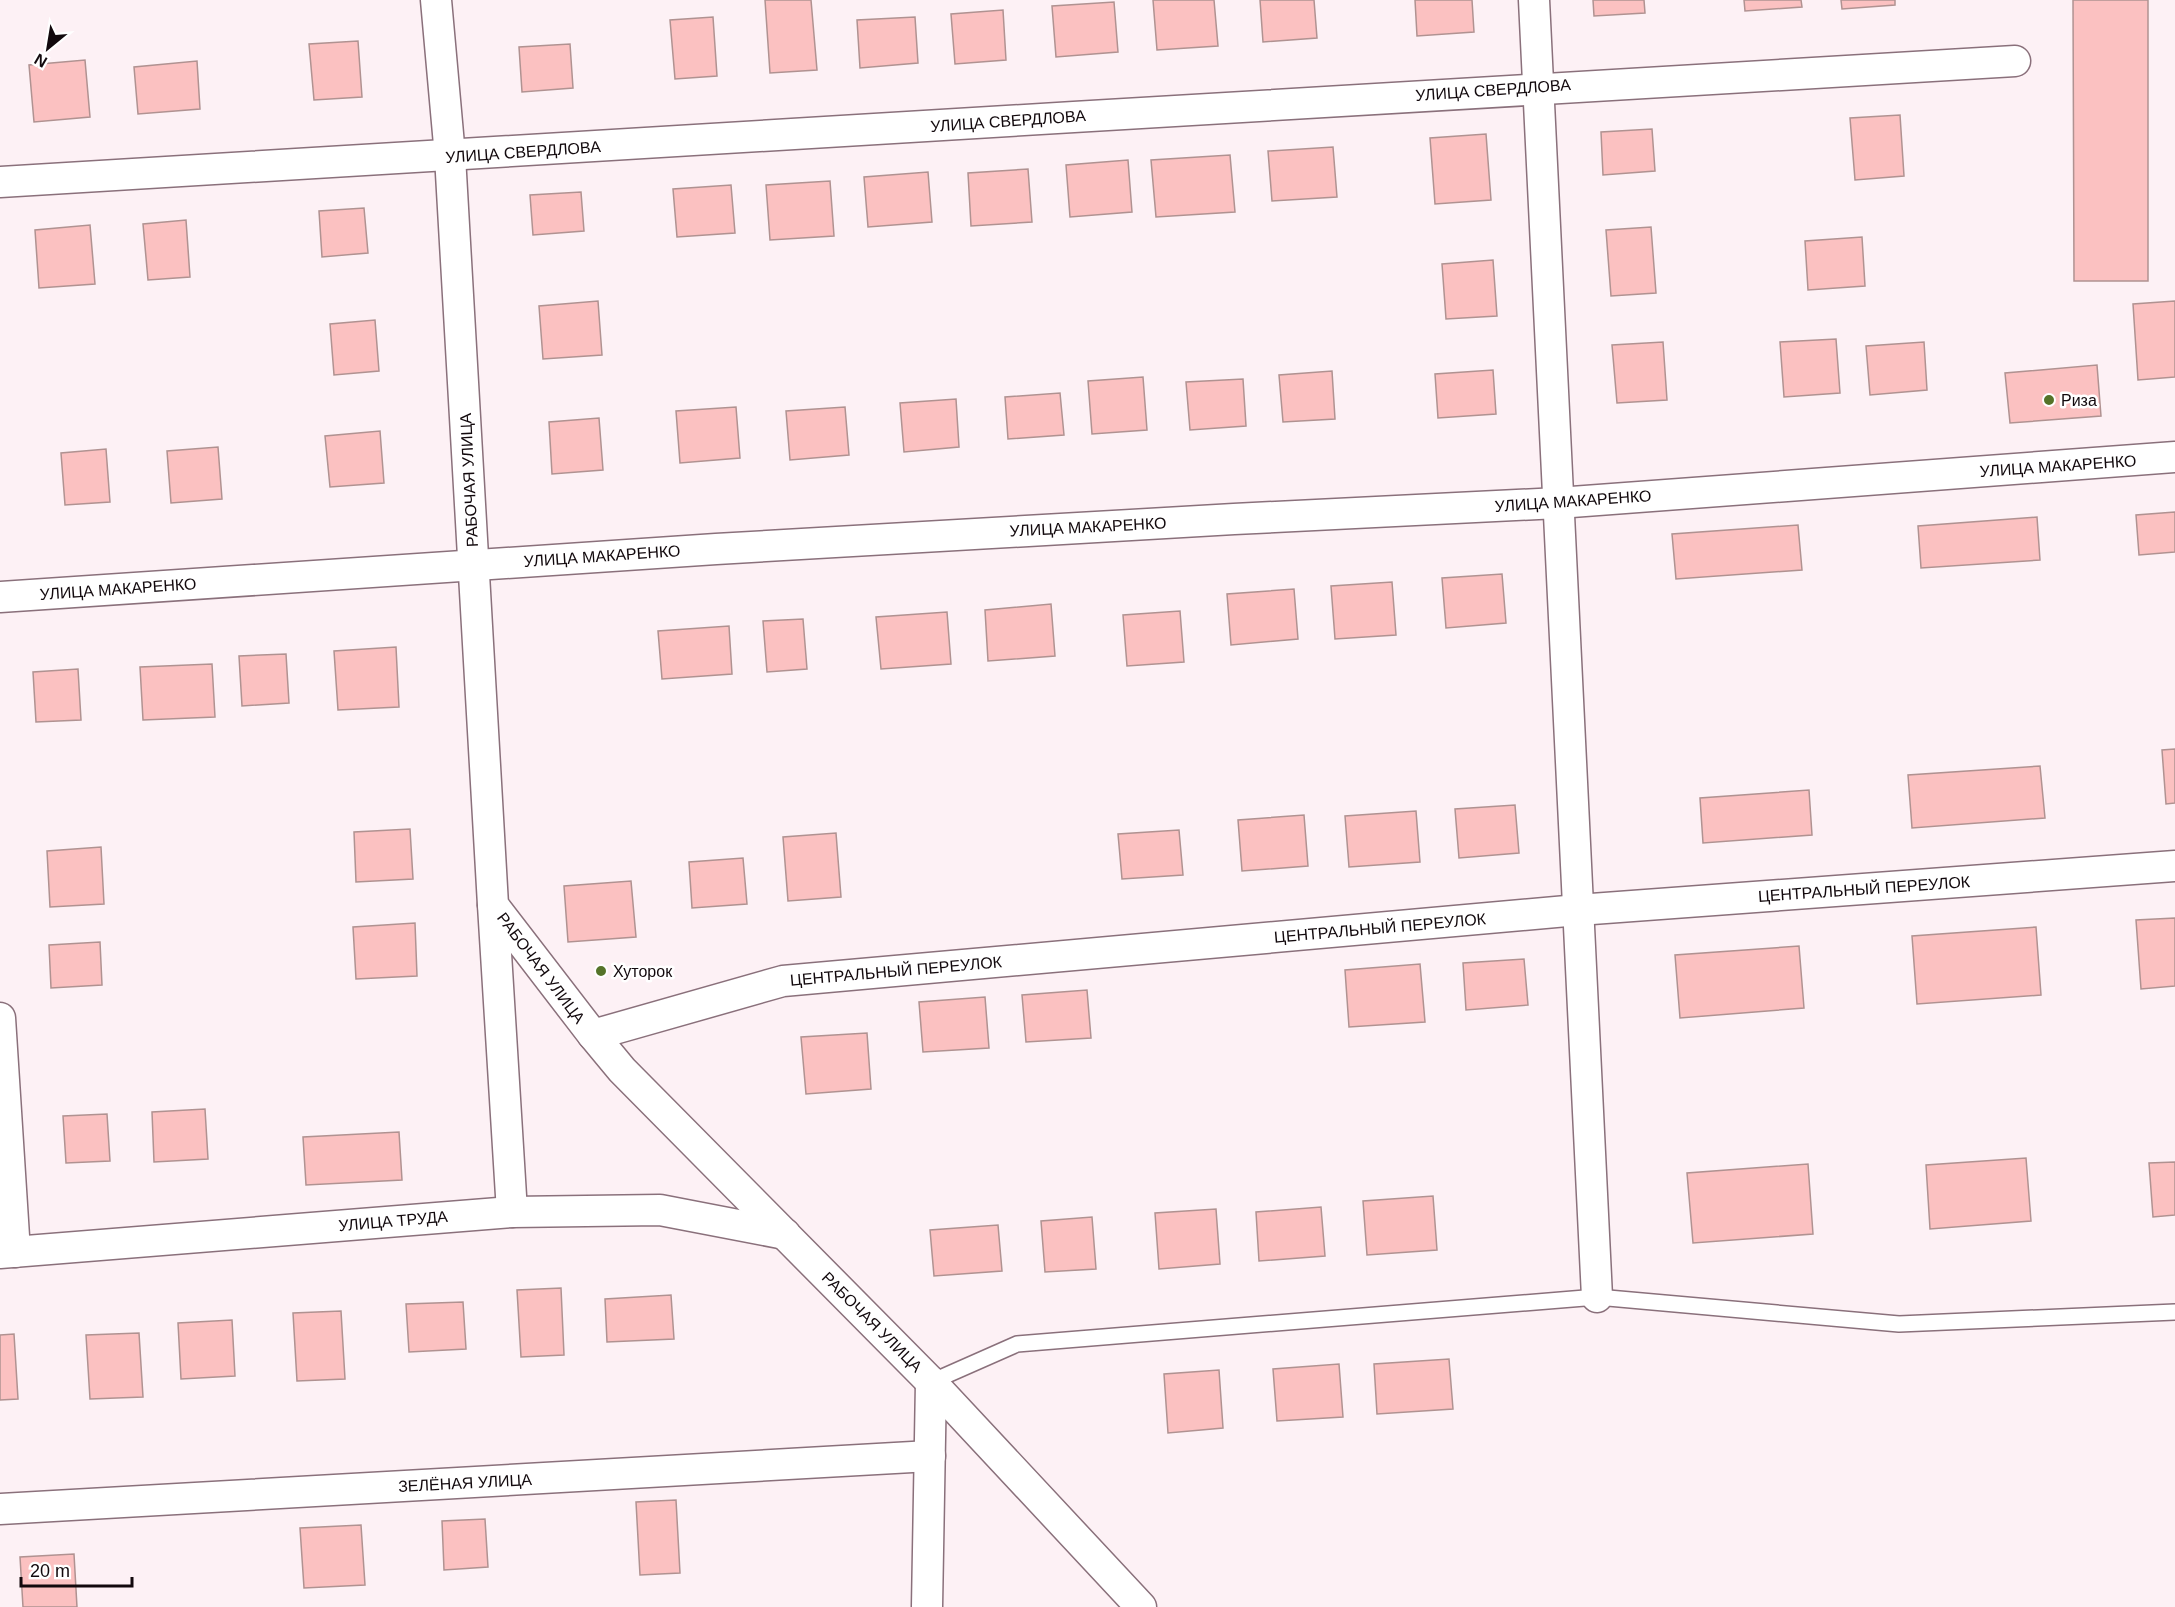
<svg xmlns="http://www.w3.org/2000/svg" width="2175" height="1607" font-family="Arial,sans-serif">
  <rect width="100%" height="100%" fill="#fdf1f5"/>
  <g fill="#fbc1c1" stroke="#b09291" stroke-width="1.5">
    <path d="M765 0H811L817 70 770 73Z"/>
    <path d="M1153 0H1214L1218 46 1157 50Z"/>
    <path d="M1260 0H1314L1317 38 1263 42Z"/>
    <path d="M1415 0H1472L1474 32 1417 36Z"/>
    <path d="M1593 0H1644L1645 13 1594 16Z"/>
    <path d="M1744 0H1801L1802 7 1745 11Z"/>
    <path d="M1841 0H1895V5L1842 9Z"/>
    <path d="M2073 0H2148V281H2074Z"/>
    <path d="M1114 2 1118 52 1056 57 1052 6Z"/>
    <path d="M1003 10 1006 60 955 64 951 14Z"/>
    <path d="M713 17 717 76 675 79 670 20Z"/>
    <path d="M915 17 918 63 860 68 857 20Z"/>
    <path d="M358 41 362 97 314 100 309 44Z"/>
    <path d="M570 44 573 88 522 92 519 47Z"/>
    <path d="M85 60 90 117 34 122 29 65Z"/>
    <path d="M197 61 200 109 138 114 134 67Z"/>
    <path d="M1900 115 1904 176 1855 180 1850 118Z"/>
    <path d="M1652 129 1655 171 1603 175 1601 132Z"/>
    <path d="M1486 134 1491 200 1435 204 1430 138Z"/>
    <path d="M1333 147 1337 197 1272 201 1268 151Z"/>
    <path d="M1230 155 1235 212 1156 217 1151 160Z"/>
    <path d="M1128 160 1132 212 1070 217 1066 165Z"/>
    <path d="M1028 169 1032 222 971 226 968 173Z"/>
    <path d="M928 172 932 222 868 227 864 177Z"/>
    <path d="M830 181 834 236 770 240 766 185Z"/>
    <path d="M731 185 735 233 677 237 673 189Z"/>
    <path d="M581 192 584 231 533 235 530 195Z"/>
    <path d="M364 208 368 253 322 257 319 211Z"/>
    <path d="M186 220 190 277 148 280 143 224Z"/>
    <path d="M90 225 95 284 39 288 35 230Z"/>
    <path d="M1651 227 1656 293 1611 296 1606 230Z"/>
    <path d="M1862 237 1865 286 1808 290 1805 241Z"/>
    <path d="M1493 260 1497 316 1446 319 1442 264Z"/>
    <path d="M598 301 602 355 543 359 539 306Z"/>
    <path d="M2175 301V377L2138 380 2133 304Z"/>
    <path d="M375 320 379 371 334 375 330 324Z"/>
    <path d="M1836 339 1840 393 1784 397 1780 342Z"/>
    <path d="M1663 342 1667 400 1617 403 1612 345Z"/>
    <path d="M1924 342 1927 390 1870 395 1866 346Z"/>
    <path d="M2097 365 2101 416 2010 423 2005 373Z"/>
    <path d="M1493 370 1496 414 1438 418 1435 374Z"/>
    <path d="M1332 371 1335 419 1283 422 1279 375Z"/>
    <path d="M1143 377 1147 430 1092 434 1088 381Z"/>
    <path d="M1243 379 1246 426 1190 430 1186 382Z"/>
    <path d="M1060 393 1064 435 1008 439 1005 397Z"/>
    <path d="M956 399 959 447 904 452 900 403Z"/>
    <path d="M736 407 740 458 680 463 676 411Z"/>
    <path d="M845 407 849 455 790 460 786 411Z"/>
    <path d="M599 418 603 470 552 474 549 422Z"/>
    <path d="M380 431 384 483 330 487 325 436Z"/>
    <path d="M218 447 222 499 171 503 167 451Z"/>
    <path d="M106 449 110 502 65 505 61 453Z"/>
    <path d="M2175 512V552L2139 555 2136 515Z"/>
    <path d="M2037 517 2040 560 1921 568 1918 526Z"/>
    <path d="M1798 525 1802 570 1676 579 1672 534Z"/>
    <path d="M1502 574 1506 623 1446 628 1442 578Z"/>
    <path d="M1392 582 1396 635 1335 639 1331 586Z"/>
    <path d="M1294 589 1298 639 1231 645 1227 594Z"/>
    <path d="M1051 604 1055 656 988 661 985 610Z"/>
    <path d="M1180 611 1184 662 1127 666 1123 615Z"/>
    <path d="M947 612 951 664 881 669 876 617Z"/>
    <path d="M803 619 807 669 767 672 763 621Z"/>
    <path d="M729 626 732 674 662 679 658 631Z"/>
    <path d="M396 647 399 707 338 710 334 651Z"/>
    <path d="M286 654 289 703 242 706 239 656Z"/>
    <path d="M212 664 215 717 143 720 140 667Z"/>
    <path d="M78 669 81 720 36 722 33 672Z"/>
    <path d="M2175 749V803L2166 804 2162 750Z"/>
    <path d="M2040 766 2045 818 1912 828 1908 775Z"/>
    <path d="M1809 790 1812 835 1703 843 1700 798Z"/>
    <path d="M1515 805 1519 853 1459 858 1455 809Z"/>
    <path d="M1416 811 1420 862 1349 867 1345 816Z"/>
    <path d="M1304 815 1308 866 1242 871 1238 820Z"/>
    <path d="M410 829 413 879 356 882 354 832Z"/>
    <path d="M1179 830 1183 875 1122 879 1118 834Z"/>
    <path d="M836 833 841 897 788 901 783 837Z"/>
    <path d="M101 847 104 904 50 907 47 851Z"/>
    <path d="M743 858 747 904 692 908 689 862Z"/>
    <path d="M631 881 636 937 568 942 564 886Z"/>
    <path d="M2175 918V986L2141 989 2136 920Z"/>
    <path d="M415 923 417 976 356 979 353 927Z"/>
    <path d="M2036 927 2041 995 1917 1004 1912 936Z"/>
    <path d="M100 942 102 985 51 988 49 945Z"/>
    <path d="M1799 946 1804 1008 1680 1018 1675 955Z"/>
    <path d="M1524 959 1528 1005 1466 1010 1463 963Z"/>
    <path d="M1420 964 1425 1022 1349 1027 1345 970Z"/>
    <path d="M1087 990 1091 1038 1026 1042 1022 995Z"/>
    <path d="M985 997 989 1048 923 1052 919 1002Z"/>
    <path d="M867 1033 871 1089 806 1094 801 1037Z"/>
    <path d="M205 1109 208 1159 154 1162 152 1112Z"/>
    <path d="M107 1114 110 1161 66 1163 63 1116Z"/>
    <path d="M399 1132 402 1180 306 1185 303 1137Z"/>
    <path d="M2026 1158 2031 1221 1930 1229 1926 1165Z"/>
    <path d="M2175 1162V1215L2153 1217 2149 1163Z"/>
    <path d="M1808 1164 1813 1234 1693 1243 1687 1173Z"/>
    <path d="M1433 1196 1437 1250 1367 1255 1363 1201Z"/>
    <path d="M1321 1207 1325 1256 1259 1261 1256 1212Z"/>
    <path d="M1216 1209 1220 1264 1159 1269 1155 1213Z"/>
    <path d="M1092 1217 1096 1269 1045 1272 1041 1221Z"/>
    <path d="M998 1225 1002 1271 934 1276 930 1230Z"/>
    <path d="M561 1288 564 1355 521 1357 517 1290Z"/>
    <path d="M671 1295 674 1339 607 1342 605 1299Z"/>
    <path d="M463 1302 466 1349 409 1352 406 1304Z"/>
    <path d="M341 1311 345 1379 297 1381 293 1313Z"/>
    <path d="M232 1320 235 1376 181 1379 178 1323Z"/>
    <path d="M139 1333 143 1397 90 1399 86 1335Z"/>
    <path d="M14 1334 18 1399 0 1400V1335Z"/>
    <path d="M1449 1359 1453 1409 1377 1414 1374 1364Z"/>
    <path d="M1339 1364 1343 1417 1277 1421 1273 1369Z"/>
    <path d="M1219 1370 1223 1428 1168 1433 1164 1374Z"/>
    <path d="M676 1500 680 1573 640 1575 636 1502Z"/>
    <path d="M485 1519 488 1567 444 1570 442 1521Z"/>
    <path d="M361 1525 365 1585 304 1588 300 1528Z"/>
    <path d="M74 1554 77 1607H23L20 1557Z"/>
  </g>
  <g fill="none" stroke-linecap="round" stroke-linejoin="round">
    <defs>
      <path id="service" d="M931 1382 1017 1344 1597 1297 1899 1324 2175 1312"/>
      <g id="minor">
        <path d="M436 0 450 156 493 905 593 1035 622 1070 931 1382 1141 1607"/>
        <path d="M1534 0 1597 1297"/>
        <path d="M0 182C672 144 1343 98 2015 61"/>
        <path d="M0 597 716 549 1234 519 1558 503 2175 457"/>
        <path d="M493 905 512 1212"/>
        <path d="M0 1018 15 1252"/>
        <path d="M593 1035 783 981 1578 910 2175 866"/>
        <path d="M0 1253 512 1212 660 1210 785 1234"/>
        <path d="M0 1509 930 1456"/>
        <path d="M927 1607 931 1382"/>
      </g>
    </defs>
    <use href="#service" stroke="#8a707b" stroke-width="18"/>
    <use href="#minor" stroke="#8a707b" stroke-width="33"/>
    <use href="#service" stroke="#fff" stroke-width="15"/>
    <use href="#minor" stroke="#fff" stroke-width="30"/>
  </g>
  <g fill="#557329" stroke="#fff" stroke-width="2">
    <circle cx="2049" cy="400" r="6"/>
    <circle cx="601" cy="971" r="6"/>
  </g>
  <g text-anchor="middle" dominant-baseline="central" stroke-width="5" stroke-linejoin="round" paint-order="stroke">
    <g font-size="16" fill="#12090d" stroke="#fff">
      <text transform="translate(1493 90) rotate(-4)">УЛИЦА СВЕРДЛОВА</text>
      <text transform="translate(1008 121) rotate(-4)">УЛИЦА СВЕРДЛОВА</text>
      <text transform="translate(523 152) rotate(-4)">УЛИЦА СВЕРДЛОВА</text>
      <text transform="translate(2058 466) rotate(-4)">УЛИЦА МАКАРЕНКО</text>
      <text transform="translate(469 480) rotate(-93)">РАБОЧАЯ УЛИЦА</text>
      <text transform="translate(1573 501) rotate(-4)">УЛИЦА МАКАРЕНКО</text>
      <text transform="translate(1088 527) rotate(-3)">УЛИЦА МАКАРЕНКО</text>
      <text transform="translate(602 556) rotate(-4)">УЛИЦА МАКАРЕНКО</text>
      <text transform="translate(118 589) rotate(-4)">УЛИЦА МАКАРЕНКО</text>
      <text transform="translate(1864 889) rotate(-4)">ЦЕНТРАЛЬНЫЙ ПЕРЕУЛОК</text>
      <text transform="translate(1380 928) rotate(-5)">ЦЕНТРАЛЬНЫЙ ПЕРЕУЛОК</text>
      <text transform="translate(541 968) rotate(53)">РАБОЧАЯ УЛИЦА</text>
      <text transform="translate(896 971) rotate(-5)">ЦЕНТРАЛЬНЫЙ ПЕРЕУЛОК</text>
      <text transform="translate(393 1221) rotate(-5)">УЛИЦА ТРУДА</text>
      <text transform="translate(872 1322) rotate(45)">РАБОЧАЯ УЛИЦА</text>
      <text transform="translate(465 1483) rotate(-3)">ЗЕЛЁНАЯ УЛИЦА</text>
    </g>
    <g font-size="16" fill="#12090d" stroke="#fff" text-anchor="start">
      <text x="2061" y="400">Риза</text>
      <text x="613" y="971">Хуторок</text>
    </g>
  </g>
  <g transform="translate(48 48) rotate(210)" stroke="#ffffff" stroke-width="4.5" paint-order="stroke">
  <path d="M0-4.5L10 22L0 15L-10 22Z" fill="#12090d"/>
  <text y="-9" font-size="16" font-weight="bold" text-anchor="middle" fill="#12090d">N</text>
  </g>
  <path d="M21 1577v9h111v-9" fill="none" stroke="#12090d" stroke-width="3"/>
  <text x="30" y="1577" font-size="18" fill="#12090d" stroke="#ffffff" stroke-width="4.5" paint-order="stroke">20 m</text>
</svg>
